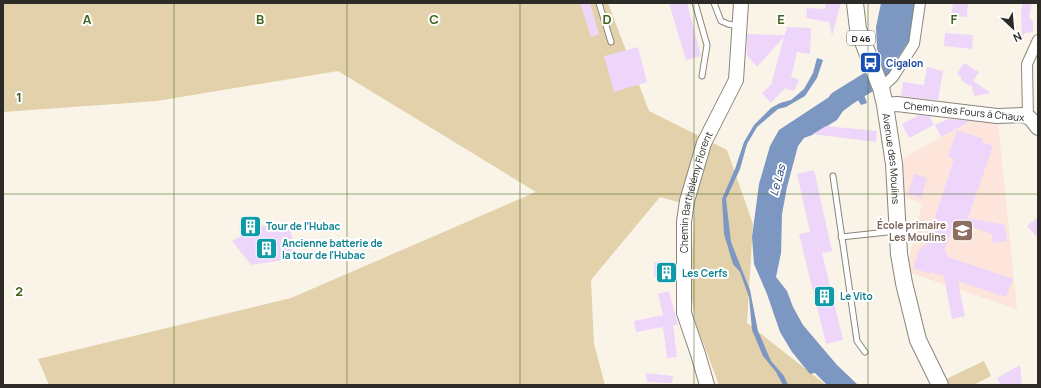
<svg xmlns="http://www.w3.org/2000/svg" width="1041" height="388" font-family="Manrope,sans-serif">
  <rect width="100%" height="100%" fill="#faf4e8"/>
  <path fill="#fde5db" d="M972 120 998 122 1017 309 910 273 909 259 922 204 903 196V158Z"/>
  <g fill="#e2d1ab">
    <path d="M3 3H608L649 111 727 150 753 224 747 323 826 385H719L696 324 690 287 695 207 660 197 591 280 594 344 605 385H49L38 359 291 298 536 192 338 71 157 101 3 112Z"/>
    <path d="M984 361 991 376 973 385H949L946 379Z"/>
  </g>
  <g fill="#7c97c2">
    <path d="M881 3H915L911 38 887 74 877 49 876 27Z"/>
    <path d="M817 58 823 60 817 78 805 96 786 107 778 109 757 127 747 144 740 169 726 199 731 242 750 290 758 331 771 361 784 376 788 385H783L776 372 763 356 752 330 749 297 740 272 733 264 724 234 722 199 735 169 744 142 754 125 771 108 780 103 791 100 804 89 813 73Z"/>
    <path d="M858 78 867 103 861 105 858 100 843 111 837 120 812 135 804 138 798 146 787 187 782 214 781 253 776 277 787 291 793 307 803 325 837 365 858 385H827L815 373 810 374 792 352 780 332 767 294 754 264 752 237 759 184 770 146 779 130Z"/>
  </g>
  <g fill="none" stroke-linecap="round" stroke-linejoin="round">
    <path stroke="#7c97c2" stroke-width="20" d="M838 101 880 75 903 18 904 3"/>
  </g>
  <g fill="#eed5fa">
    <path d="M580 3H590L599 34 591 37Z"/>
    <path d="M669 3H687L701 56 686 60Z"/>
    <path d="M826 3H841L832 36 829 22 806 18 807 8 825 9Z"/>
    <path d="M953 3H968L967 17 951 16Z"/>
    <path d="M1023 3H1032L1029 17 1033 22V32L1025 33 1024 35H1022L1021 11Z"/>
    <path d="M787 27 811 28 810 54 797 52 791 77 799 80 794 91 785 88 771 103 762 93 771 85 784 37 757 67 747 55V34L785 35Z"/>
    <path d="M945 33 973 35 972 49 944 46Z"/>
    <path d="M638 47 647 82 614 92 604 56Z"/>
    <path d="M964 63 979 72 973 81 991 93 974 96 971 84 970 86 961 80 962 78 957 74Z"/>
    <path d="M927 67 943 71 938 100 901 96 903 82 924 85Z"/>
    <path d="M919 115 929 116 934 125 909 138 902 124Z"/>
    <path d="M948 119 970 121 941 137 935 125Z"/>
    <path d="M826 126 877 131 876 142 813 134Z"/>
    <path d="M957 130 983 139 982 142 993 146 968 218 1005 225 1007 241 993 243 992 234 961 223 952 228 945 250 948 257 1013 279 1006 297 958 281 965 316 952 319 944 276 931 272 930 274 913 268 918 253 922 246 925 247 954 159 948 157Z"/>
    <path d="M814 170 832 251 822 253 843 340 826 344 799 234 810 232 797 174Z"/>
    <path d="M914 174 927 178 921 198 908 194Z"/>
    <path d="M251 215 257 218 263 226 279 224 288 221 297 258 251 265 232 241 241 236 239 227 241 220Z"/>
    <path d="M1038 217V238L1027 226Z"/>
    <path d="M654 262H667V267L676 268V278L654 277Z"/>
    <path d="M669 291 678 325H673L677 357 667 358 663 327 636 332 634 321 663 315 658 294Z"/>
    <path d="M1020 365 1022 385H1001L997 378Z"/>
    <path d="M646 373 673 376 672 383 647 382Z"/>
  </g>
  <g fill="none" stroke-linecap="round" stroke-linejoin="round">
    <defs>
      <g id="lane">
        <path d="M599 3 611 42"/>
        <path d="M695 3 707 45 702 76"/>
        <path d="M714 3 721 21 728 24 739 26"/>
        <path d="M833 176 857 341 865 352"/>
        <path d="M841 237 897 231"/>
      </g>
      <g id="street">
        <path d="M881 88 893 77 914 44 920 3"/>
        <path d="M1028 117 1027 64 1038 40"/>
      </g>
      <g id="secondary">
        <path d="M885 105 897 104 997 116 1022 115 1030 118 1038 128"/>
        <path id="s1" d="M707 385 698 354 684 313V222L687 201 704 143 736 80 741 3"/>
      </g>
      <g id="primary">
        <path id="s2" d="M855 3 858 29 881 88 885 105 894 164 899 254 904 283 918 340 940 385"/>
      </g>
    </defs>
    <use href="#lane" stroke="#8a857a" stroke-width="7"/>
    <use href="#street" stroke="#8a857a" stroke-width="12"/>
    <use href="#secondary" stroke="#8a857a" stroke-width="16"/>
    <use href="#primary" stroke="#8a857a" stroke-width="18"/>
    <use href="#lane" stroke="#fff" stroke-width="5"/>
    <use href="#street" stroke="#fff" stroke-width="10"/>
    <use href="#secondary" stroke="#fff" stroke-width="14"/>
    <use href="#primary" stroke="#fff" stroke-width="16"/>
  </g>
  <path fill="none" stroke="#3e631d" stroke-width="1" stroke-opacity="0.55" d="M174 3V385M347 3V385M520 3V385M694 3V385M868 3V385M3 194H1038"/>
  <defs>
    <symbol id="bus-square" viewBox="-11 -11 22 22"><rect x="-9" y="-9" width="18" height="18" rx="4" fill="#1a4fb4" stroke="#fff"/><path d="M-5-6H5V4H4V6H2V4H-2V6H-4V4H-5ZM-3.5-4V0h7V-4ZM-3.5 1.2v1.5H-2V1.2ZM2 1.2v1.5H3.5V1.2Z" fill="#fff"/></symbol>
    <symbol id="building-square" viewBox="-11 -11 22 22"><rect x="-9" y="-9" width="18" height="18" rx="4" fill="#0f9aa8" stroke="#fff"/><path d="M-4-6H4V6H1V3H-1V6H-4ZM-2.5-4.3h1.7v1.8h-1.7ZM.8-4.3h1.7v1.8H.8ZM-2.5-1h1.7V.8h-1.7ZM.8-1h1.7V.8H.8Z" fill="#fff"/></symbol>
    <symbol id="school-square" viewBox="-11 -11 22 22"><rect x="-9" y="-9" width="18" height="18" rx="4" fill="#8d6e63" stroke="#fff"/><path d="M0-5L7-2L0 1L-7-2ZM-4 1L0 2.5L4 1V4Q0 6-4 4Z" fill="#fff"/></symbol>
  </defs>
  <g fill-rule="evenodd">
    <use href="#bus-square" x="858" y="50" width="25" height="25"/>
    <use href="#building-square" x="238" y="214" width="25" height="25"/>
    <use href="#school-square" x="950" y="218" width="25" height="25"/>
    <use href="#building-square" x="254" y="236" width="25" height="25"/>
    <use href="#building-square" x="654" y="260" width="25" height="25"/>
    <use href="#building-square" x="812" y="284" width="25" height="25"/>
  </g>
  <g text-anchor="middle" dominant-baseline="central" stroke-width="4" stroke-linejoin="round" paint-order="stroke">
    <rect fill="#fff" stroke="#6c6b68" stroke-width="1" x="847" y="31" width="28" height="14" rx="3"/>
    <g font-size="9" font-weight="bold" fill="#2d2b27">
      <text x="861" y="38">D 46</text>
    </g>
    <g font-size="10" font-weight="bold" fill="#164399" stroke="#fff" text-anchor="start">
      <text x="886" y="63">Cigalon</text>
    </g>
    <g font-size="10" fill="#2d2b27" stroke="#fff">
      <text transform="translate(964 111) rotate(6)">Chemin des Fours à Chaux</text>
      <text stroke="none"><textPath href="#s2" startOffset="161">Avenue des Moulins</textPath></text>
      <text stroke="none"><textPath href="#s1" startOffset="198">Chemin Barthélémy Florent</textPath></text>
    </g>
    <g font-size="10" font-weight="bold" fill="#785e54" stroke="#fff" text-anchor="end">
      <text x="946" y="225">École primaire<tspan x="946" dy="12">Les Moulins</tspan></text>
    </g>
    <g font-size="10" font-weight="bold" fill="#0d838f" stroke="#fff" text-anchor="start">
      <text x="266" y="226">Tour de l’Hubac</text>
      <text x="282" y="243">Ancienne batterie de<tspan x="282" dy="12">la tour de l'Hubac</tspan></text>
      <text x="682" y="273">Les Cerfs</text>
      <text x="840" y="296">Le Vito</text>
    </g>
    <g font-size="11" font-style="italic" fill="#123469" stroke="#fff">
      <text transform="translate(777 180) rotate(-75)">Le Las</text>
    </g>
  </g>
  <g font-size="13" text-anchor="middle" font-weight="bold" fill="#3e631d" stroke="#fff" stroke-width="4" stroke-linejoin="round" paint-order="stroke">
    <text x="87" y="24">A</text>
    <text x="260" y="24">B</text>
    <text x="434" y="24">C</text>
    <text x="607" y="24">D</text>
    <text x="781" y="24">E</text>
    <text x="954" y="24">F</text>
    <text x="19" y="102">1</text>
    <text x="19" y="296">2</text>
  </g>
  <rect width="1041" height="388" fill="none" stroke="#2d2b27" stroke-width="8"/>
  <g transform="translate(1013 28) rotate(154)" stroke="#ffffff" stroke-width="3" paint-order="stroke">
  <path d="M0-3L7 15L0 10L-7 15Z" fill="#2d2b27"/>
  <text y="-6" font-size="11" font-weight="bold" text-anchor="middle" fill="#2d2b27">N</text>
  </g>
</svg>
